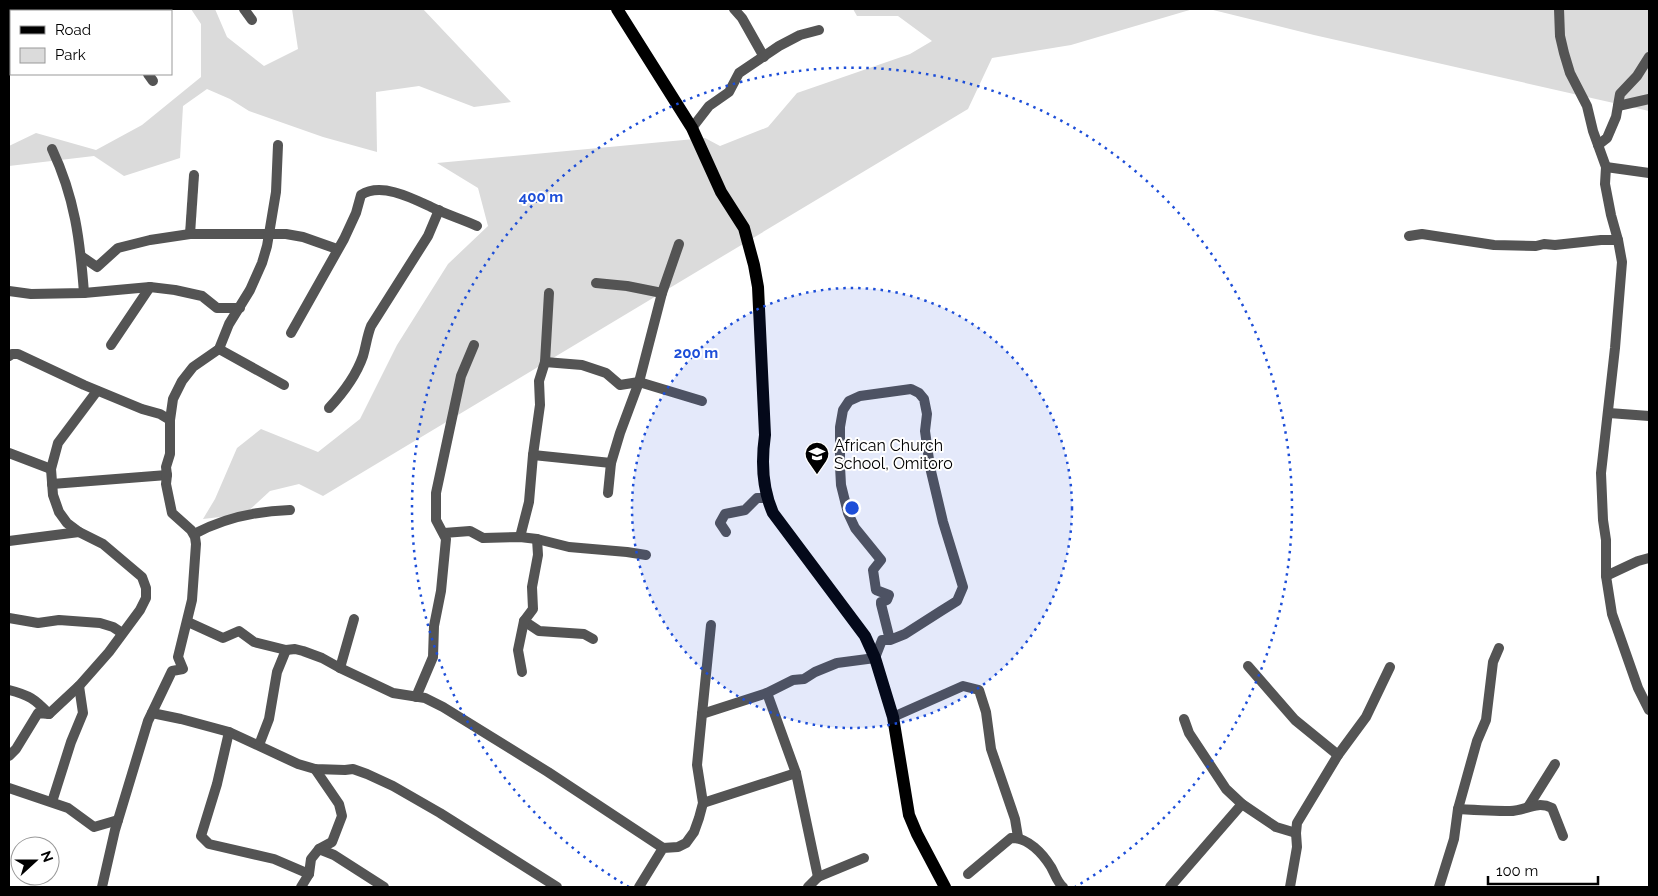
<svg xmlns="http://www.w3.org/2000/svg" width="1658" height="896" font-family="Raleway,sans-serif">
  <rect width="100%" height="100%" fill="#fff"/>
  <g fill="#dbdbdb">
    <path d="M191 9H215L227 37 264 66 298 49 292 9H423L511 102 474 107 419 86 376 92 377 152 323 137 249 111 230 99 207 89 183 106 180 158 124 176 94 156 9 166V146L36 133 96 150 142 125 201 77V24Z"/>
    <path d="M853 9H1193L1071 45 992 58 968 109 323 496 299 484 270 491 245 514 203 519 215 499 237 448 261 429 318 452 360 419 397 345 448 264 488 226 478 188 437 163 705 138 720 146 768 127 797 93 910 54 932 41 898 16H857Z"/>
    <path d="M1209 9H1649V111L1314 35Z"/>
  </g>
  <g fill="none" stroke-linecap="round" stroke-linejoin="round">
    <g stroke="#545454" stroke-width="10">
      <path d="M105 9 107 11"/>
      <path d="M244 9 252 20"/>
      <path d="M734 9 742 18 764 57"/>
      <path d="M1559 9 1560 36 1564 53 1570 73 1587 106 1593 131 1606 167 1605 184 1611 215 1618 240 1622 262 1615 348 1601 473 1603 520 1606 540V576L1612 614 1638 688 1649 710"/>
      <path d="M9 68 11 70"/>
      <path d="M148 74 153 81"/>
      <path d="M1618 106 1649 99"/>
      <path d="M692 128 709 106 729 92 739 73 779 46 800 35 819 30"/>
      <path d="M1598 145 1607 138 1616 117 1620 94 1637 76 1649 57"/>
      <path d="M52 149C75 198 80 240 84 293"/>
      <path d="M1606 167 1649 173"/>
      <path d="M190 234 194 175"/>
      <path d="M1409 236 1422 234 1494 245 1536 246 1544 244 1555 245 1601 240H1618"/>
      <path d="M81 256 97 267 118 248 150 240 190 234H286L303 237 337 249"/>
      <path d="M596 283 627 286 662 293"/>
      <path d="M9 291 31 294 84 293 150 287 175 290 202 296 217 308H240"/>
      <path d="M291 333 344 239 356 213 361 195C381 182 412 198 431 207 445 214 462 219 477 226"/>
      <path d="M111 345 150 287"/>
      <path d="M219 349 284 385"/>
      <path d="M9 356 12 354H18L84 385 142 409 160 414 170 420"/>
      <path d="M545 362 582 365 606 373 620 385 639 382 702 401"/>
      <path d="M329 408C344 392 356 376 363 356 366 346 367 336 371 326L428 236 439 210"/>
      <path d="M1609 413 1649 416"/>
      <path d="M9 453 51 469"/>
      <path d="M533 455 611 463"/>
      <path d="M52 484 167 475"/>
      <path d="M608 493 611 463 620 433 639 382 662 293 679 244"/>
      <path d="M726 532 720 523 725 514 745 510 757 498H766"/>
      <path d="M444 533 470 531 483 538 520 537 537 539 569 547 627 552 646 555"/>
      <path d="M194 534C224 518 256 511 290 510"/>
      <path d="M520 537 529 502 533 455 540 405 539 381 545 362 549 293"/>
      <path d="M9 541 79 532"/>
      <path d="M1606 576 1638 561 1649 558"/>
      <path d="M9 618 38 623 59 620 100 623 113 627 122 633"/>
      <path d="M524 621 539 631 584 634 593 639"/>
      <path d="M188 622 223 638 239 631 254 642 286 650 295 649 303 651 322 658 340 668 393 693 425 698 443 707 548 772 663 848"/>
      <path d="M1248 666 1295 720 1338 755"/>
      <path d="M340 668 354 619"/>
      <path d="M522 672 518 650 524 621 533 609 532 587 538 555 537 539"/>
      <path d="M9 690C29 695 35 699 49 714"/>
      <path d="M767 693 796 773 818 877"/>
      <path d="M416 697 433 657 434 626 441 591 446 539 436 520V493L461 376 474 345"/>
      <path d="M152 713 181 719 229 732 298 764 315 769 345 770 353 769 367 774 393 786 440 813 557 887"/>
      <path d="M702 714 711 625"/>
      <path d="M893 717 963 686 979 690 986 712 991 749 1015 819 1018 837"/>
      <path d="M1184 719 1189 733 1226 789 1242 804 1276 827 1296 833"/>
      <path d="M229 732 217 784 201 836 209 844 274 859 309 874"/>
      <path d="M259 745 269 719 277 672 286 650"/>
      <path d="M9 756 16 749 38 713 49 714 79 686 109 652 140 610 146 598V588L142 577 103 544 79 532 67 523 59 512 53 495 51 469 58 443 97 391"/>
      <path d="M315 769 339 804 342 816 332 842 319 849"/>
      <path d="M9 788 68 808 94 827 118 820"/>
      <path d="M52 802 71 742 83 713 79 686"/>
      <path d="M703 803 796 773"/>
      <path d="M1528 807 1555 764"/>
      <path d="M1458 809C1475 810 1493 811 1510 811 1526 811 1536 800 1552 808L1563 836"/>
      <path d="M968 874 1011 838C1028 837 1043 854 1051 867 1055 874 1057 882 1063 887"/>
      <path d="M102 887 115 830 148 721 172 671 183 669 178 657 192 600 196 544 195 537 191 530 172 513 166 484 167 475 166 467 170 454V420L173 399 182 381 193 367 219 349 229 324 250 290 262 263 267 246 276 192 278 145"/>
      <path d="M301 887 309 874 311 859 319 849 334 855 384 887"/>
      <path d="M639 887 663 848 678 847 686 843 694 832 699 818 703 803 697 765 702 714 767 693 793 680 804 679 815 672 837 663 875 658 882 640H890L905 634 941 611 957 601 963 587 943 522 930 467 925 431 927 414 924 399 919 393 911 389 860 396 849 401 843 410 840 427V466L841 485 848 513 855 528 881 560 873 570 876 590 889 595 887 600 881 602V604L890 640"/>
      <path d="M808 887 818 877 864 858"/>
      <path d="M1170 887 1242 804"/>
      <path d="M1290 887 1297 847 1296 833 1297 823 1338 755 1366 717 1390 667"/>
      <path d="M1439 887 1454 839 1458 809 1477 741 1486 720 1493 662 1499 648"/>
    </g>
    <path stroke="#000" stroke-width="12" d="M617 9 692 128 721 192 744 228 754 265 758 287 765 435C761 463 762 488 773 513L865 636 875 658 893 717 909 815 917 834 945 887"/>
  </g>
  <circle cx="852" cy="508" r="220" fill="#1d4ed8" fill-opacity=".12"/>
  <g fill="none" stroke="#1d4ed8" stroke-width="2.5" stroke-dasharray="2.5 5">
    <circle cx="852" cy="508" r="220"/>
    <path d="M629 887A440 440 0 1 1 1075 887"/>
  </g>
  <defs>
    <symbol id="school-pin" viewBox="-11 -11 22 30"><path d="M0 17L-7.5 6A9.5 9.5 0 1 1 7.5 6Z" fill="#000" stroke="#fff"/><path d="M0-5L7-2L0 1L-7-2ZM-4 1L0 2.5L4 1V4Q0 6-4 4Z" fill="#fff"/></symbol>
  </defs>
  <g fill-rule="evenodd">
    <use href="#school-pin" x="803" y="440" width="28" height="38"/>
  </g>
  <g text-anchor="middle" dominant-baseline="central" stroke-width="4" stroke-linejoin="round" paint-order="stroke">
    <g font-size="16" fill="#000" stroke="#fff" text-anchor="start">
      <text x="834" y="445">African Church<tspan x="834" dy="18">School, Omitoro</tspan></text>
    </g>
  </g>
  <circle cx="852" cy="508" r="8" fill="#1d4ed8" stroke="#fff" stroke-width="2.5"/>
  <g font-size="15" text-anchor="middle" font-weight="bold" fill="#1d4ed8" stroke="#fff" stroke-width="4" stroke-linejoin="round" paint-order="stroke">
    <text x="541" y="202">400 m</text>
    <text x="696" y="358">200 m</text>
  </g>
  <rect width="1658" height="896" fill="none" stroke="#000000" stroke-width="20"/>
  <rect x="10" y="10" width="162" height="65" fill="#ffffff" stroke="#999999"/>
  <rect x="20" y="26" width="25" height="8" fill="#000000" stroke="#999999"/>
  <text x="55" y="35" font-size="15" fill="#000000">Road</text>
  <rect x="20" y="48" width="25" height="15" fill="#dbdbdb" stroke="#999999"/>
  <text x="55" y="60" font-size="15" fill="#000000">Park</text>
  <g transform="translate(35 861) rotate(69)"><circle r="24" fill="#ffffff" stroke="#999999"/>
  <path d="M0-4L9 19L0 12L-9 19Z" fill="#000000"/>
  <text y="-8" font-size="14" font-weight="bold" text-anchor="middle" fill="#000000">N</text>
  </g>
  <path d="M1488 876v8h110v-8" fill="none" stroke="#000000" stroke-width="2.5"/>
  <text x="1496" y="876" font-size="15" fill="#000000" stroke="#ffffff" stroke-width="4" paint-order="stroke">100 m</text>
</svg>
